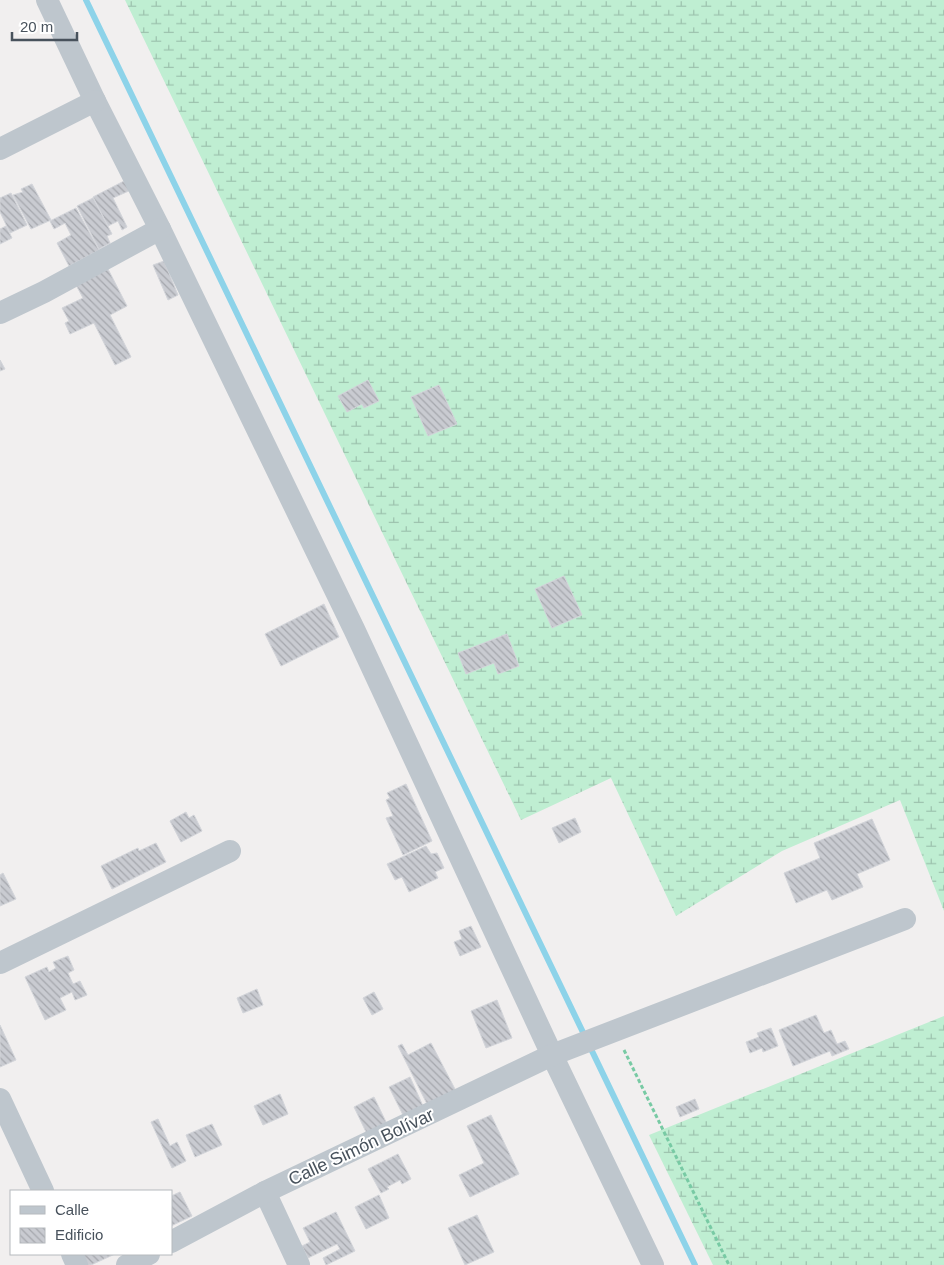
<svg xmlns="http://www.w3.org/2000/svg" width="944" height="1265" font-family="Arial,sans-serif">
  <defs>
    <pattern id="wetland-marsh" width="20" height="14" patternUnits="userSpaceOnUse" patternTransform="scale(1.25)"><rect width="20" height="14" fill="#bfeed2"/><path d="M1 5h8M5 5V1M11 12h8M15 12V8" fill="none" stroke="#9dc3ae"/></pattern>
    <pattern id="building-back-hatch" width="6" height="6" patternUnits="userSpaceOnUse" patternTransform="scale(1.25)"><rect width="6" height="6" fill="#c9cbd1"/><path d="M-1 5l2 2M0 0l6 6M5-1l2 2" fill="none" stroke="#a5a7ad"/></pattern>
  </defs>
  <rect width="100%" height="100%" fill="#f1efef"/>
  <g fill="url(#wetland-marsh)">
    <path d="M125 0H944V911L900 800 782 851 676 916 611 778 521 820Z"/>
    <path d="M944 1016V1265H713L649 1135Z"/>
  </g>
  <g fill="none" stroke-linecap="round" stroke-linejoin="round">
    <path stroke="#8dd3e9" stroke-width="6" d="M86 0 695 1265"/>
  </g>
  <g fill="url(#building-back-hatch)" stroke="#d3d5da">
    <path d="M126 180 131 190 113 198 127 227 122 230 118 221 108 226 93 197Z"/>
    <path d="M32 184 51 220 31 229 13 195 23 192 21 189Z"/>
    <path d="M11 193 27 225 10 233 0 212V198Z"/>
    <path d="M93 198 112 234 107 236 110 243 99 249 77 206Z"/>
    <path d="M76 208 99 250 69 266 57 243 71 235 65 223 54 229 50 221Z"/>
    <path d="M6 226 12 238 0 244V229Z"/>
    <path d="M164 261 178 295 168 300 153 265Z"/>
    <path d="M108 269 127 306 110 315 131 357 115 365 94 323 70 334 65 323 69 321 62 308 83 298 76 285Z"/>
    <path d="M0 360 5 369 0 371Z"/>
    <path d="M368 380 379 401 364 408 362 404 347 412 338 396Z"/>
    <path d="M439 385 457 424 428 436 411 397Z"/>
    <path d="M564 576 582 615 552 628 535 589Z"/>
    <path d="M324 604 339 637 281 666 265 634Z"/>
    <path d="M507 634 519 666 498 674 494 663 466 674 458 653Z"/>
    <path d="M406 784 432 841 403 855 386 818 393 816 386 800 390 798 387 793Z"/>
    <path d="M186 812 189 818 194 815 202 831 181 842 170 821Z"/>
    <path d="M575 818 581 832 559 843 552 828Z"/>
    <path d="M872 819 890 860 857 874 863 887 832 900 827 890 796 903 784 873 820 858 814 843Z"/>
    <path d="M156 843 166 862 112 889 101 866 138 848 139 851Z"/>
    <path d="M426 846 431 854 437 853 444 868 435 872 438 878 409 892 402 877 395 880 387 864Z"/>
    <path d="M3 873 16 899 0 906V875Z"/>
    <path d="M471 926 481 947 460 956 454 942 462 939 459 931Z"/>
    <path d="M68 956 74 970 68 973 73 984 80 981 87 995 75 1000 72 992 60 998 66 1010 45 1020 25 977 47 967 49 972 56 968 53 962Z"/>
    <path d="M257 989 263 1005 243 1013 237 998Z"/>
    <path d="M374 992 383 1009 372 1015 363 998Z"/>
    <path d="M497 1000 512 1038 486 1048 471 1011Z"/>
    <path d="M816 1015 824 1033 831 1030 837 1044 845 1041 849 1049 832 1056 830 1051 793 1066 779 1030Z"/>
    <path d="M0 1025 16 1060 0 1067Z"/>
    <path d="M771 1028 778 1046 763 1052 762 1048 750 1053 746 1042 759 1037 757 1033Z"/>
    <path d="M431 1043 456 1091 428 1106 398 1046 402 1044 408 1055Z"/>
    <path d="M410 1077 423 1106 403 1115 389 1087Z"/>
    <path d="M280 1094 288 1114 263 1125 254 1106Z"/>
    <path d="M374 1097 387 1124 367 1134 354 1107Z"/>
    <path d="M695 1099 699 1109 680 1117 676 1107Z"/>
    <path d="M491 1115 519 1174 470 1197 459 1175 484 1163 467 1126Z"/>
    <path d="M158 1119 170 1146 177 1142 186 1161 172 1168 151 1122Z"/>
    <path d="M212 1124 222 1145 195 1157 186 1135Z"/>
    <path d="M398 1154 411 1179 402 1184 400 1180 387 1187 389 1189 381 1193 368 1169Z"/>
    <path d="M180 1192 192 1216 171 1226V1196Z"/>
    <path d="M379 1195 389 1218 366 1229 355 1207Z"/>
    <path d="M336 1212 355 1251 326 1265 323 1258 340 1249 337 1244 308 1258 302 1246 310 1242 303 1228Z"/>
    <path d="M477 1215 494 1252 465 1265 448 1228Z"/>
    <path d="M78 1254H115L91 1265H84Z"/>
  </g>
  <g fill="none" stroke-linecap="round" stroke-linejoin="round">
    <path stroke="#78caa4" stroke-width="3" stroke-dasharray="4 2.5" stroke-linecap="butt" d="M624 1050 729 1265"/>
    <g stroke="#bec6cd" stroke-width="22">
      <path d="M47 0 95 101 160 229 354 629 552 1055 653 1265"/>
      <path d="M0 149 95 101"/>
      <path d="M0 313 44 292 160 229"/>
      <path d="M0 963 230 851"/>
      <path d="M0 1099 43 1191"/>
      <path d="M265 1192 299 1265"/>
      <path d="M171 1242 265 1192 552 1055 905 919"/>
      <path d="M72 1254 77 1265"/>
      <path d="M127 1265 149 1254"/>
    </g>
  </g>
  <g text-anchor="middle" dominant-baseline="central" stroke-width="4" stroke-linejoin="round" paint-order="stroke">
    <g font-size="18" fill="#48525c" stroke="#fff">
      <text transform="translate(361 1147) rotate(-25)">Calle Simón Bolívar</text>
    </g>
  </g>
  <rect x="10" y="1190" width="162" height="65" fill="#ffffff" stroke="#b6babe"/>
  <rect x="20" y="1206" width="25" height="8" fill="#bec6cd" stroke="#b6babe"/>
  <text x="55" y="1215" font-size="15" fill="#48525c">Calle</text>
  <rect x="20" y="1228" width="25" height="15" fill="url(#building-back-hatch)" stroke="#b6babe"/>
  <text x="55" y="1240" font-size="15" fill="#48525c">Edificio</text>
  <path d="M12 32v8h65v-8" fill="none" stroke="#48525c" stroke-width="2.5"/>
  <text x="20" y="32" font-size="15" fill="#48525c" stroke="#ffffff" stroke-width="4" paint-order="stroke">20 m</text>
</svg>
